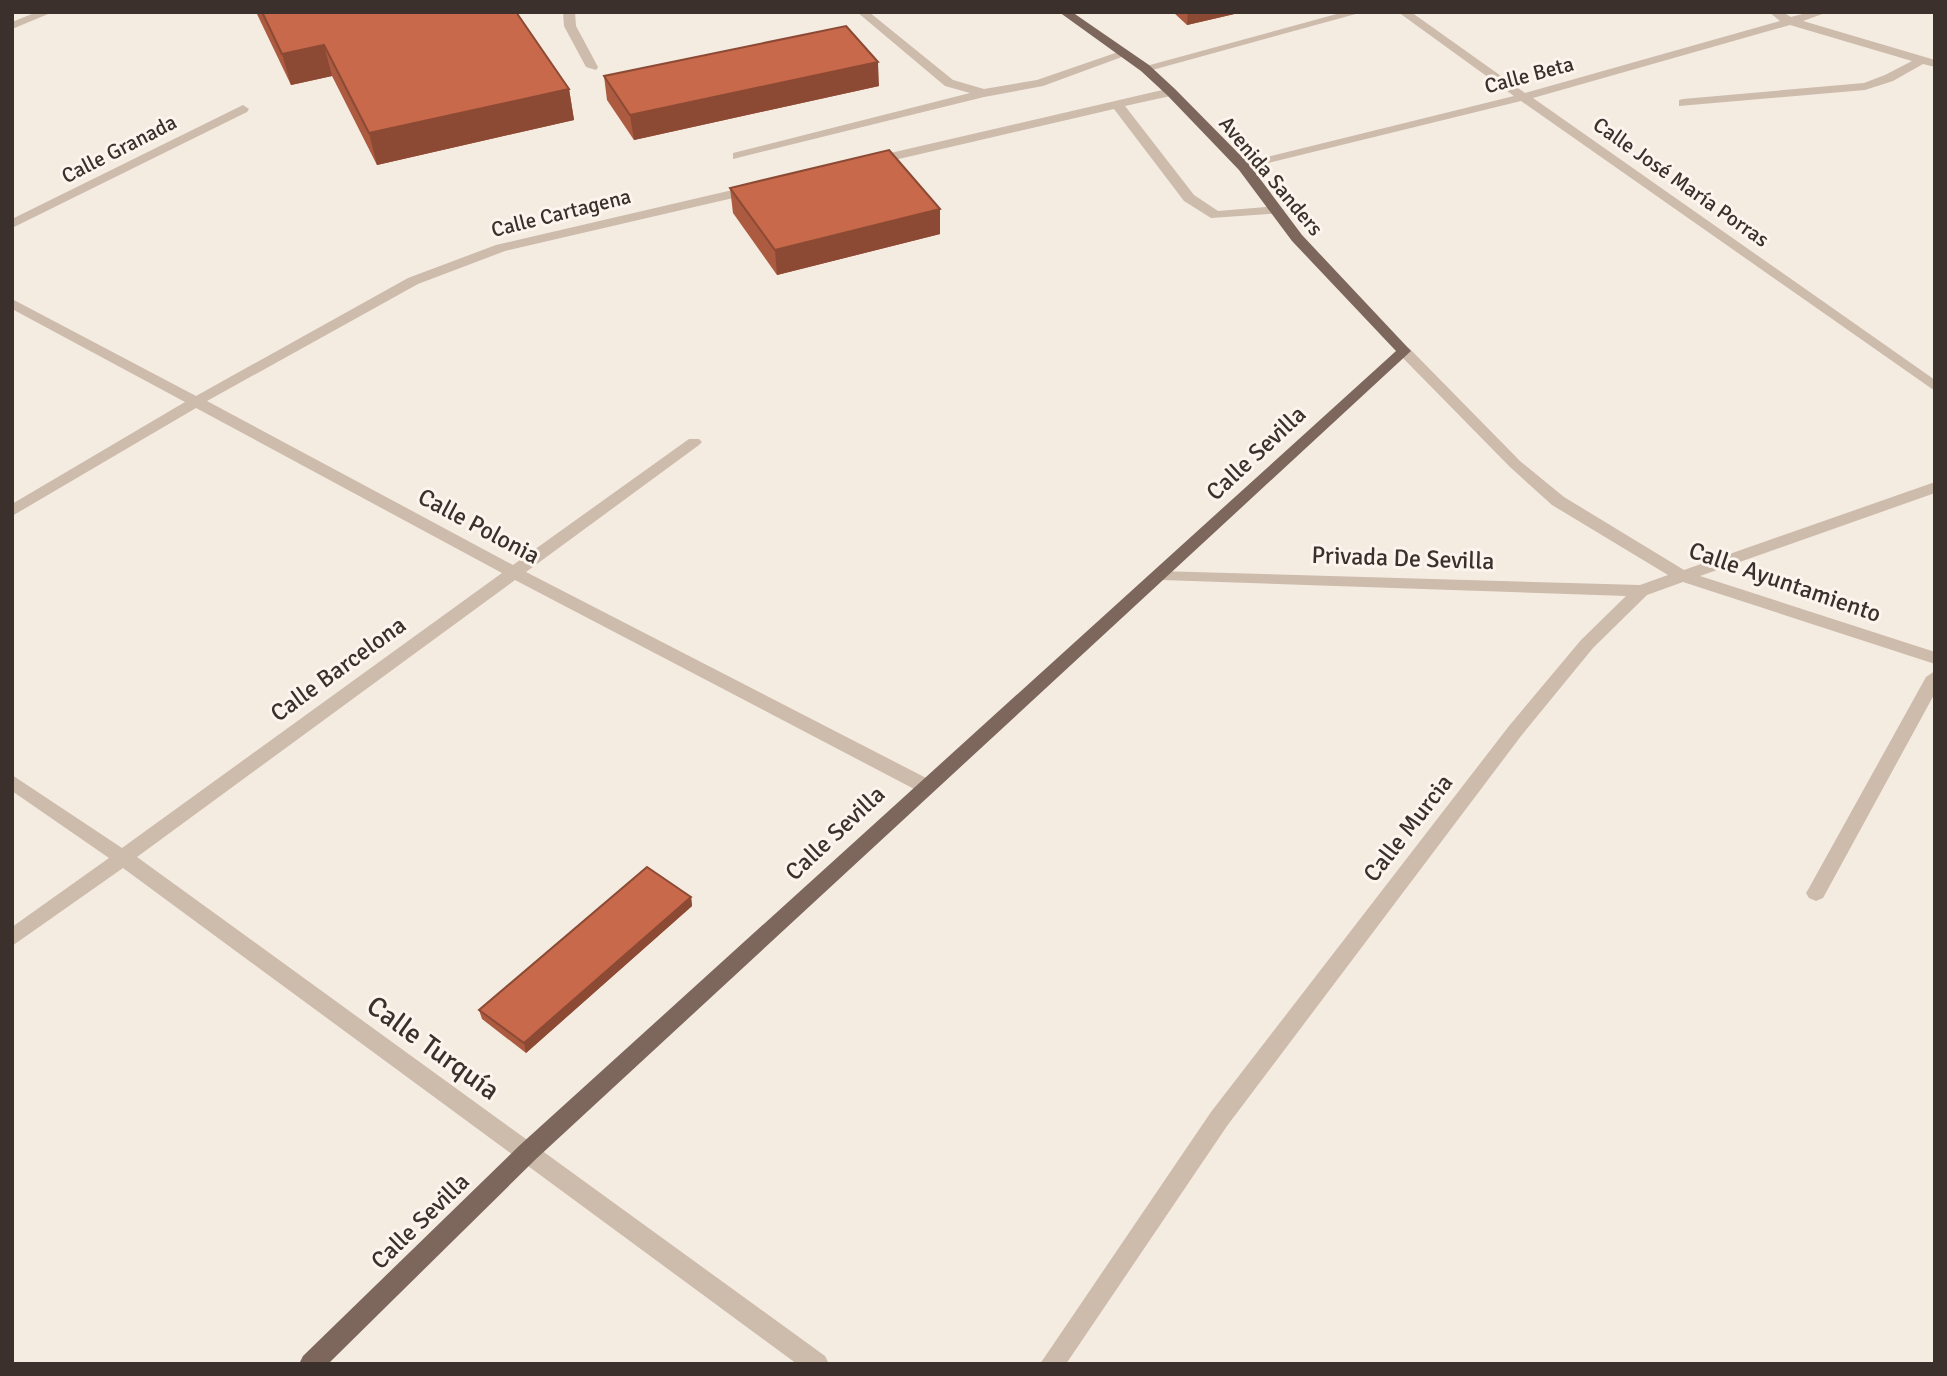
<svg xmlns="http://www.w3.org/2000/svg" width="1947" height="1376" font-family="Signika,sans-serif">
  <rect width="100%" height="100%" fill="#f4ebe1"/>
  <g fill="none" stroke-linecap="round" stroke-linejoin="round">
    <g fill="#cdbbac" fill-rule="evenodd">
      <path d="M37 12H53L12 29V22Z"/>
      <path d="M563 12H575L576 26 598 67 596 70 586 67 564 26Z"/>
      <path d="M857 12H869L953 80 984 89 1037 80 1124 50 1130 54 1043 86 984 97 733 159V153L970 93 945 86Z"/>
      <path d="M1344 12H1363L1145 72 1139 68Z"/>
      <path d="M1398 12H1411L1525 93 1780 21 1769 12H1782L1791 17 1810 12H1828L1803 21 1935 60V67L1923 64 1893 81 1865 90 1679 106V100L1683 99 1864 83 1885 75 1912 61 1790 25 1533 98 1935 380V391L1521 101 1239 170V164L1514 96Z"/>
      <path d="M1171 88 1175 89V95L1125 106 1194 195 1218 211 1277 206 1284 210 1282 213 1211 218 1184 201 1114 109 873 165 867 161 873 157Z"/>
      <path d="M243 105 249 109 247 112 12 228V219Z"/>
      <path d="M754 185 760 189 759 192 505 251 418 284 207 401 513 565 689 439H699L702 442 699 445 526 572 932 781 934 786 932 791H918L515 580 137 857 825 1356 829 1364H797L123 868 12 946V927L109 858 12 791V775L122 848 502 573 196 408 12 516V504L185 402 12 309V299L196 396 408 278 496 245Z"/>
      <path d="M1404 347 1409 348 1520 461 1564 497 1684 570 1935 482V493L1700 576 1935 652V664L1683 582 1647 595 1593 648 1521 736 1227 1126 1066 1364H1040L1211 1112 1509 726 1581 640 1626 596 1163 580 1155 575 1157 571 1640 585 1668 575 1552 505 1510 467 1399 354V348Z"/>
      <path d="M1935 671V693L1823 898 1816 901 1809 898 1806 893 1809 888 1926 677Z"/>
    </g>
    <path fill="#7d675c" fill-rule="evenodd" d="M1059 12H1072L1149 65 1175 89 1249 164 1302 235 1411 351 536 1159 328 1364H299L303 1356 520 1145 1396 351 1292 241 1239 170 1167 95 1141 71Z"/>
  </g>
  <g fill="#ac5a40">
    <path d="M256 12H516L569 89 574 120 377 165 332 76 291 85Z"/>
    <path d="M1173 12H1243L1187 25Z"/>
    <path d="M604 76 879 86 634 140 607 100Z"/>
    <path d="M730 188 940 234 777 275 733 213Z"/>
    <path d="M691 897 692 906 526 1053 482 1019 479 1010Z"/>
  </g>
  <g fill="#8c4a34">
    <path d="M1188 12H1243L1187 25Z"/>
    <path d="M324 45 332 76 291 85 282 54Z"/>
    <path d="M878 62 879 86 634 140 630 115Z"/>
    <path d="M569 89 574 120 377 165 369 133Z"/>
    <path d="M940 209V234L777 275 775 250Z"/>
    <path d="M691 897 692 906 526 1053 524 1043Z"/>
  </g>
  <g fill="#c8694b" stroke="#8c4a34" stroke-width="2">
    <path d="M262 12H516L569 89 369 133 324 45 282 54Z"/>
    <path d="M846 26 878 62 630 115 604 76Z"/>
    <path d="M889 150 940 209 775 250 730 188Z"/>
    <path d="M647 867 691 897 524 1043 479 1010Z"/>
  </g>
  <g text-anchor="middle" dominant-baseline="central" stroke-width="6" stroke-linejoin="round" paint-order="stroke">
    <g font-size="21" fill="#3b302b" stroke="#fbf5ee">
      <text transform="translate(1529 75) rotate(-15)">Calle Beta</text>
      <text transform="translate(119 149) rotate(-27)">Calle Granada</text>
      <text transform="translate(1271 176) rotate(50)">Avenida Sanders</text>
      <text transform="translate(1681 182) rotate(35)">Calle José María Porras</text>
      <text transform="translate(561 213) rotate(-14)">Calle Cartagena</text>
    </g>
    <g font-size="24" fill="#3b302b" stroke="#fbf5ee">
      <text transform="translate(1256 453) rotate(-43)">Calle Sevilla</text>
      <text transform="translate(479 526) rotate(28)">Calle Polonia</text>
      <text transform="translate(1403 558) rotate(2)">Privada De Sevilla</text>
      <text transform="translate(1785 582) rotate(19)">Calle Ayuntamiento</text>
      <text transform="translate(338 669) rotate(-36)">Calle Barcelona</text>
      <text transform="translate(1408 828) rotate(-52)">Calle Murcia</text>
      <text transform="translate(835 833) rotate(-43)">Calle Sevilla</text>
      <text transform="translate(420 1221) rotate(-44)">Calle Sevilla</text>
    </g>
    <g font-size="28" fill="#3b302b" stroke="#fbf5ee">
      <text transform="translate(433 1048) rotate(36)">Calle Turquía</text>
    </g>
  </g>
  <rect width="1947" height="1376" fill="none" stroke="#3b302b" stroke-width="28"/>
</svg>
